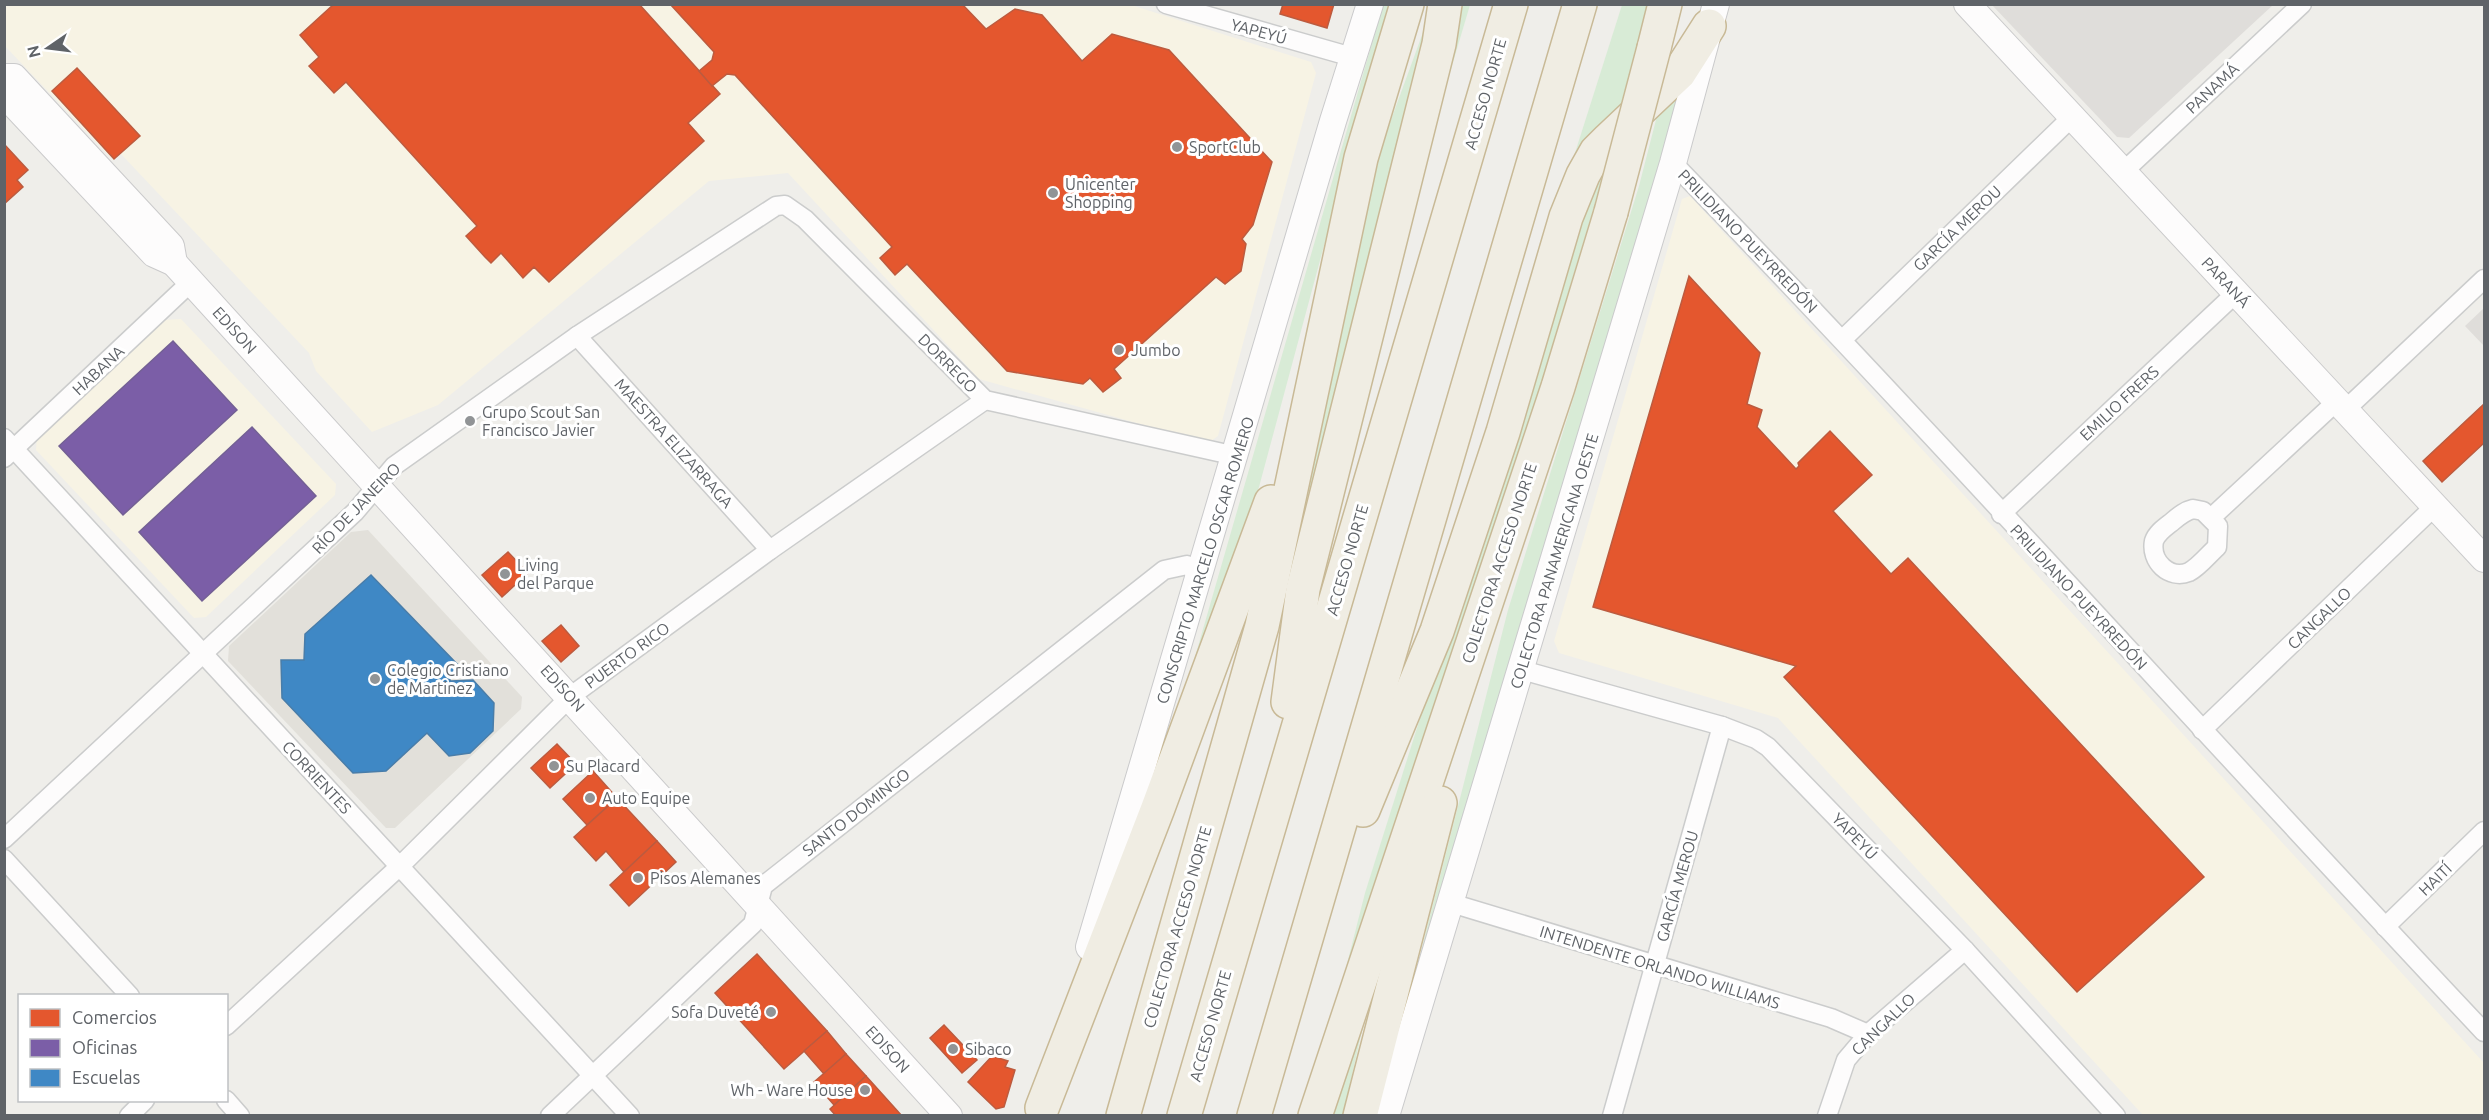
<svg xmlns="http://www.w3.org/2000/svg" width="2489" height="1120" font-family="Ubuntu,sans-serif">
  <rect width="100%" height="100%" fill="#efeeea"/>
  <g fill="#f7f3e4">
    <path d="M5 4H1128L1311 62 1316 73 1218 436 1208 443 979 379 788 173 709 181 438 405 372 432 316 371 309 353 121 154 113 160 5 46Z"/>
    <path d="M1690 196 2484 1063V1115H2143L1778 718 1559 653 1554 641 1682 199Z"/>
    <path d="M181 319 336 484 335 495 206 617 194 618 36 450 37 437 164 320Z"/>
  </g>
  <g fill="#dfddda">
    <path d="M1992 5H2273L2129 138 2117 137Z"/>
    <path d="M2484 308V346L2465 326Z"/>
  </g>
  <path fill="#e2e0da" d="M368 530 522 697 521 709 395 828H386L228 661 229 646 351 532Z"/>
  <g fill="#d8ebd6">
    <path d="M1383 5H1396L1364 97 1259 487 1167 754Z"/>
    <path d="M1433 5 1274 640 1380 150Z"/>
    <path d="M1457 5H1470L1421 170Z"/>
    <path d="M1622 5H1647L1621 111 1567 178Z"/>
    <path d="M1686 93 1379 1116 1508 610 1639 186 1658 112Z"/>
    <path d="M1607 163 1503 510 1332 1023 1365 893 1572 236Z"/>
    <path d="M1370 995 1343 1115H1334Z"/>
  </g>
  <g fill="#e4572e" stroke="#bc5b3f" stroke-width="1.5">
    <path d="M334 4H639L720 94 688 123 704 141 549 282 534 267 523 278 501 253 491 263 485 257 466 236 477 226 346 82 334 93 309 66 319 57 300 35Z"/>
    <path d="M670 4H962L986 29 1015 9 1042 15 1082 61 1112 34 1169 50 1272 162 1253 225 1242 239 1246 244 1241 271 1225 284 1216 277 1114 369 1121 378 1103 392 1090 378 1083 384 1007 371 907 264 895 275 880 258 892 247 735 75 727 74 712 86 699 71 712 60 714 52Z"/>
    <path d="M1283 4H1334L1327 28 1280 14Z"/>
    <path d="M77 68 140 136 114 159 52 91Z"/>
    <path d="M4 144 28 170 17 180 23 187 4 204Z"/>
    <path d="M1689 276 1760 353 1747 404 1762 410 1757 427 1796 469 1799 466 1798 463 1830 431 1872 475 1833 511 1891 574 1908 558 2204 877 2077 992 1784 677 1796 666 1593 607Z"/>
    <path d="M2484 404V443L2442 482 2423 461Z"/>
    <path d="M508 552 528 573 502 597 482 575Z"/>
    <path d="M561 625 579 646 561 662 542 641Z"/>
    <path d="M557 744 576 764 550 788 531 768Z"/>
    <path d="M593 771 617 798 587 825 563 799Z"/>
    <path d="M617 798 657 841 624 872 606 851 596 861 574 837Z"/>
    <path d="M657 841 676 862 629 906 610 885Z"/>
    <path d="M757 954 827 1031 784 1069 715 993Z"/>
    <path d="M944 1025 977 1060 962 1073 930 1038Z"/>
    <path d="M827 1031 846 1054 824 1074 804 1051Z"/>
    <path d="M846 1054 866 1076 834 1105 814 1082Z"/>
    <path d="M992 1056 1008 1061 1005 1067 1015 1070 1004 1107 996 1109 968 1082Z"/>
    <path d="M866 1076 902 1116H836L830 1109Z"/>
  </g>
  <g fill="#7b5ea7" stroke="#736094" stroke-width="1.5">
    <path d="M173 341 237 410 123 515 59 446Z"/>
    <path d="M252 427 316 496 202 601 139 532Z"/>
  </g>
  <path fill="#3f88c5" stroke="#497da9" stroke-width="1.5" d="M371 575 459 666 447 677 451 681 473 680 494 703 493 731 470 753 449 756 427 733 386 771 353 773 282 698 281 660H304L305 634Z"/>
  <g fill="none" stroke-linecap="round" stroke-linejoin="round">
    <defs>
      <g id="street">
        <path d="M1166 4 1352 57"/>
        <path d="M1673 163C1948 448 2213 744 2484 1032"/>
        <path d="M2123 172 2302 4"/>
        <path d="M577 336 770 550"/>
        <path d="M1843 339 2072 117"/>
        <path d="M2345 410 2484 279"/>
        <path d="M4 438 630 1116"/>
        <path d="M4 458 191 282"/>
        <path d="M2193 509 2203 511 2218 526 2217 547C2209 554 2199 567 2189 572 2169 580 2150 561 2154 541 2157 532 2167 526 2173 521 2180 515 2185 511 2193 509Z"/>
        <path d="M2001 514 2236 293"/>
        <path d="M2212 517 2337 401"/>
        <path d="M1522 670 1722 726 1756 739 1768 747 1965 950 2116 1116"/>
        <path d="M2202 730 2435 506"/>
        <path d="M4 839 355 512 394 466 577 336 776 206 785 205 805 219 985 400 1236 456"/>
        <path d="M4 859 130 996"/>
        <path d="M1451 903 1831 1018 1868 1034"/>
        <path d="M2385 927 2484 831"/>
        <path d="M226 1026 400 866 571 696 770 550 985 400"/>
        <path d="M226 1100 240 1116"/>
        <path d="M129 1116 145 1100"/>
        <path d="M550 1116 753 924 763 886 1164 570 1187 565 1193 569 1197 582"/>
        <path d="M1612 1116 1722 726"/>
        <path d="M1827 1116 1846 1060 1868 1034 1965 950"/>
      </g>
      <g id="secondary">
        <path d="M1967 4 2484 559"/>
        <path d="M4 77H14L171 246 174 263"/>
        <path d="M4 94 154 254 174 263 949 1116"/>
        <path d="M1089 947 1333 121 1370 4"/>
        <path d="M1386 1116 1673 163 1716 4"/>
      </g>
      <g id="highway">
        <path d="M1654 48 1665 4"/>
        <path d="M1288 702 1303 589 1439 44 1445 4"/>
        <path d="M1363 810 1437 631 1503 432 1566 217 1583 175 1596 152 1609 139 1679 73 1709 26"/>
        <path d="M1042 1108 1158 808 1271 502"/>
        <path d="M1123 1116 1262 626 1361 158 1407 4"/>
        <path d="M1184 1116 1511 4"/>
        <path d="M1254 1116 1580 4"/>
        <path d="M1315 1116 1558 387 1611 212"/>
        <path d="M1360 1116 1440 803"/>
      </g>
    </defs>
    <use href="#street" stroke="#cbcccc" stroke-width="21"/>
    <use href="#secondary" stroke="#cacacb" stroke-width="28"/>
    <use href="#highway" stroke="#c8b996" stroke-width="36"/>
    <use href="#street" stroke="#fdfcfc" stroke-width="18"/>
    <use href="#secondary" stroke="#fdfcfc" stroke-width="26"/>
    <use href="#highway" stroke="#f0ede3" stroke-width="33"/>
    <defs>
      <path id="highway-bridge" d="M1611 212 1654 48"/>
    </defs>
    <use href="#highway-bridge" stroke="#c8b996" stroke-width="36" stroke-linecap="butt"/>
    <use href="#highway-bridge" stroke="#f0ede3" stroke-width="33"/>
  </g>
  <g fill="#919496" stroke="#fff" stroke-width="2">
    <circle cx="1177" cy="147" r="6"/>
    <circle cx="1053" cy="193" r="6"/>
    <circle cx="1119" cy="350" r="6"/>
    <circle cx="470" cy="421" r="6"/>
    <circle cx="505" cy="574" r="6"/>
    <circle cx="375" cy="679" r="6"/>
    <circle cx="554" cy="766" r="6"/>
    <circle cx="590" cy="798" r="6"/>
    <circle cx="638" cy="878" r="6"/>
    <circle cx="771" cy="1012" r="6"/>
    <circle cx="953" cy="1049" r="6"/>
    <circle cx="865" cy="1090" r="6"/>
  </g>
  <g text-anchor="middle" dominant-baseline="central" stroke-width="6" stroke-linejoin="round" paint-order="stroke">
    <g font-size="16" fill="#5f6368" stroke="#fff">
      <text transform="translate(1259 31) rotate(15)">YAPEYÚ</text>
      <text transform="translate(2212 88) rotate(-43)">PANAMÁ</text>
      <text transform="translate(1485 94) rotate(-74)">ACCESO NORTE</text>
      <text transform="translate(1957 228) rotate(-44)">GARCÍA MEROU</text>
      <text transform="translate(1748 241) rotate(46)">PRILIDIANO PUEYRREDÓN</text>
      <text transform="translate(2226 282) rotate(47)">PARANÁ</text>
      <text transform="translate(235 330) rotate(48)">EDISON</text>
      <text transform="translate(948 363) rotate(45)">DORREGO</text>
      <text transform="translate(98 370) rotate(-43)">HABANA</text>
      <text transform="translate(2119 403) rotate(-43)">EMILIO FRERS</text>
      <text transform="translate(674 443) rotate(48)">MAESTRA ELIZARRAGA</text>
      <text transform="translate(356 508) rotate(-46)">RÍO DE JANEIRO</text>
      <text transform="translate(1205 560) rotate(-73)">CONSCRIPTO MARCELO OSCAR ROMERO</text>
      <text transform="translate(1347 560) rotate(-74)">ACCESO NORTE</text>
      <text transform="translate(1554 561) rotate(-73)">COLECTORA PANAMERICANA OESTE</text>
      <text transform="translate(1499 563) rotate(-72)">COLECTORA ACCESO NORTE</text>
      <text transform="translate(2079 597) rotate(47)">PRILIDIANO PUEYRREDÓN</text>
      <text transform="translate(2319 618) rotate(-44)">CANGALLO</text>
      <text transform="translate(627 655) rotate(-36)">PUERTO RICO</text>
      <text transform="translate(563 688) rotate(48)">EDISON</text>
      <text transform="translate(317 777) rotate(47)">CORRIENTES</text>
      <text transform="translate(856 812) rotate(-38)">SANTO DOMINGO</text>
      <text transform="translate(1855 836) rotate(46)">YAPEYÚ</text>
      <text transform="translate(2435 879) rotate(-44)">HAITÍ</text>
      <text transform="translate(1677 886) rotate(-74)">GARCÍA MEROU</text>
      <text transform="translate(1177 927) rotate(-74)">COLECTORA ACCESO NORTE</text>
      <text transform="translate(1660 967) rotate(17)">INTENDENTE ORLANDO WILLIAMS</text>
      <text transform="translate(1883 1024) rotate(-44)">CANGALLO</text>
      <text transform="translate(1210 1026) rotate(-74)">ACCESO NORTE</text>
      <text transform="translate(888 1049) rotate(48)">EDISON</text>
    </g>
    <g font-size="16" fill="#5f6368" stroke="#fff" text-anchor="start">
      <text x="1189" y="147">SportClub</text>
      <text x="1065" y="184">Unicenter<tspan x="1065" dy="18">Shopping</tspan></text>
      <text x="1131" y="350">Jumbo</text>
      <text x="482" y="412">Grupo Scout San<tspan x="482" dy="18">Francisco Javier</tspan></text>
      <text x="517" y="565">Living<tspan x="517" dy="18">del Parque</tspan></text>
      <text x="387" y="670">Colegio Cristiano<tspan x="387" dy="18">de Martinez</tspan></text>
      <text x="566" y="766">Su Placard</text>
      <text x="602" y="798">Auto Equipe</text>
      <text x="650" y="878">Pisos Alemanes</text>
      <text x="759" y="1012" text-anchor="end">Sofa Duveté</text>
      <text x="965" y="1049">Sibaco</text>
      <text x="853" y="1090" text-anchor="end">Wh - Ware House</text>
    </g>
  </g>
  <rect width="2489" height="1120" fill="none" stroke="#5f6368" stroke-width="12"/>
  <rect x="18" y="994" width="210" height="108" fill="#ffffff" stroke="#bfc1c3" stroke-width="1.5"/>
  <rect x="30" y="1009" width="30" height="18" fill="#e4572e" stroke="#bfc1c3" stroke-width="1.5"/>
  <text x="72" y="1024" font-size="18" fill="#5f6368">Comercios</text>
  <rect x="30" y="1039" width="30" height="18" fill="#7b5ea7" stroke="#bfc1c3" stroke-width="1.5"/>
  <text x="72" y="1054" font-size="18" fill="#5f6368">Oficinas</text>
  <rect x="30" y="1069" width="30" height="18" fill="#3f88c5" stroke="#bfc1c3" stroke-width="1.5"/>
  <text x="72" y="1084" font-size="18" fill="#5f6368">Escuelas</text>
  <g transform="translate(48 48) rotate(256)" stroke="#ffffff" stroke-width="4.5" paint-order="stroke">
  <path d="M0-4.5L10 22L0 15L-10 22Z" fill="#5f6368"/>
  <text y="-9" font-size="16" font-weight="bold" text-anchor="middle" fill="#5f6368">N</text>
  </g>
</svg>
